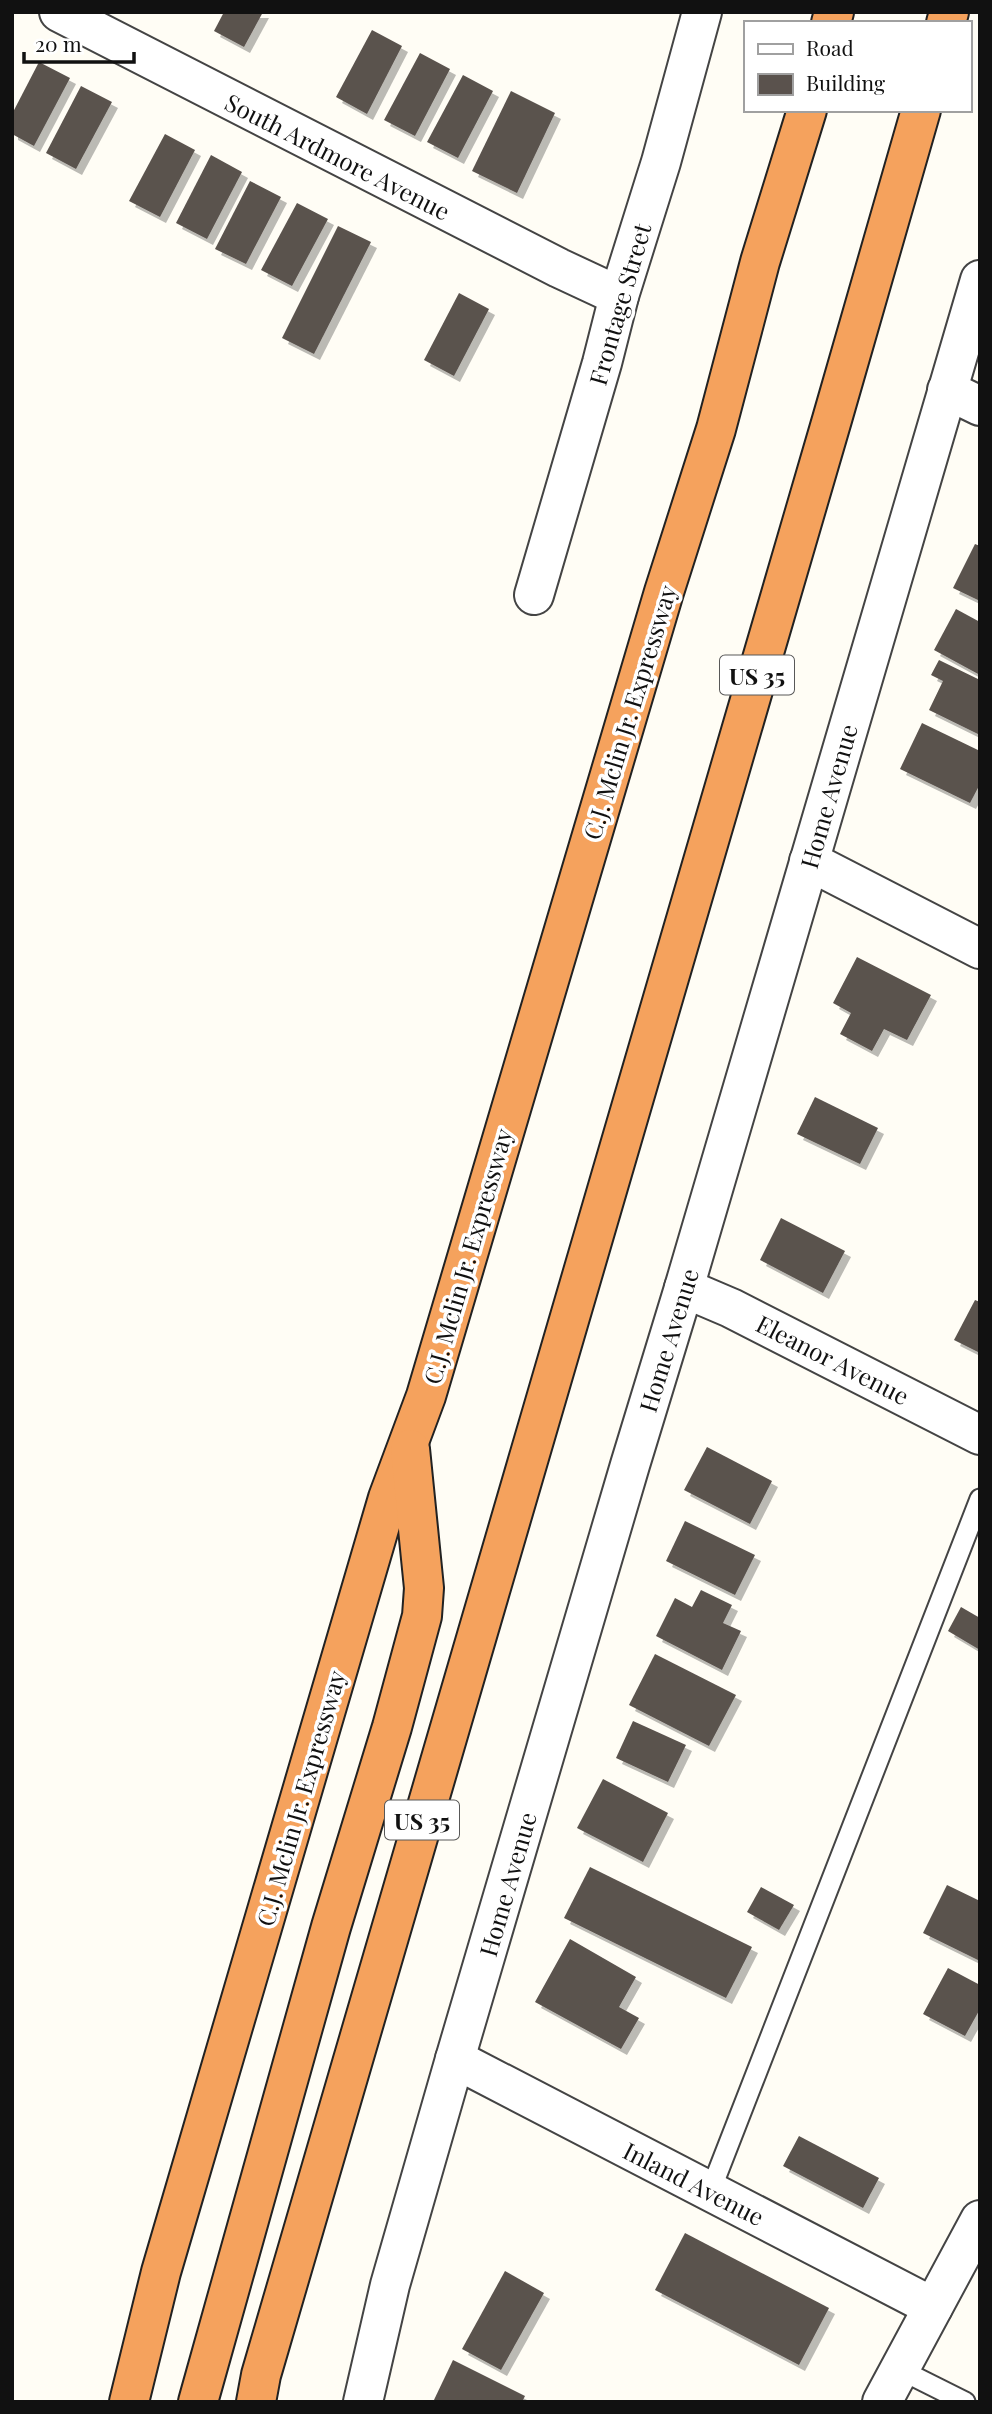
<svg xmlns="http://www.w3.org/2000/svg" width="992" height="2414" font-family="'Playfair Display',serif">
  <defs>
    <filter id="shadow"><feDropShadow dx="6" dy="6" stdDeviation="0" flood-color="#0004"/></filter>
  </defs>
  <rect width="100%" height="100%" fill="#fffdf5"/>
  <g fill="#5a524d" filter="url(#shadow)">
    <path d="M224 12H263L244 47 214 31Z"/>
    <path d="M372 30 402 46 367 114 336 97Z"/>
    <path d="M420 53 450 69 415 136 384 120Z"/>
    <path d="M39 62 70 78 34 146 12 134V114Z"/>
    <path d="M463 75 493 91 458 158 427 142Z"/>
    <path d="M81 86 112 102 76 169 46 153Z"/>
    <path d="M511 91 555 113 517 193 472 171Z"/>
    <path d="M165 134 195 150 160 217 129 201Z"/>
    <path d="M211 155 242 172 207 239 176 223Z"/>
    <path d="M250 181 281 197 246 264 215 249Z"/>
    <path d="M297 203 328 219 292 286 261 270Z"/>
    <path d="M338 226 371 242 314 354 282 338Z"/>
    <path d="M459 293 489 309 454 376 424 360Z"/>
    <path d="M975 544 980 546V601L953 588Z"/>
    <path d="M956 609 980 622V675L934 650Z"/>
    <path d="M939 660 980 680V735L929 710 943 681 931 675Z"/>
    <path d="M922 723 980 751V784L970 803 900 769Z"/>
    <path d="M857 957 931 995 907 1040 884 1029 872 1051 840 1034 851 1013 833 1003Z"/>
    <path d="M815 1097 878 1128 860 1164 797 1134Z"/>
    <path d="M781 1218 845 1251 823 1293 760 1260Z"/>
    <path d="M975 1300 980 1302V1353L954 1340Z"/>
    <path d="M707 1447 772 1481 750 1524 684 1490Z"/>
    <path d="M685 1521 755 1555 735 1595 666 1561Z"/>
    <path d="M701 1590 732 1605 723 1623 741 1631 722 1670 656 1636 675 1598 692 1607Z"/>
    <path d="M961 1607 980 1618V1650L948 1631Z"/>
    <path d="M655 1654 736 1695 709 1746 629 1705Z"/>
    <path d="M633 1721 686 1745 668 1782 616 1758Z"/>
    <path d="M603 1779 668 1813 643 1862 577 1828Z"/>
    <path d="M590 1867 752 1947 726 1998 564 1918Z"/>
    <path d="M947 1885 980 1901V1961L923 1933Z"/>
    <path d="M761 1887 794 1905 779 1930 747 1912Z"/>
    <path d="M570 1939 636 1977 619 2007 639 2018 621 2049 535 2002Z"/>
    <path d="M948 1968 980 1985V2009L965 2036 923 2014Z"/>
    <path d="M799 2136 879 2178 863 2208 783 2166Z"/>
    <path d="M685 2233 829 2308 799 2365 655 2290Z"/>
    <path d="M505 2271 544 2293 501 2370 462 2349Z"/>
    <path d="M453 2360 525 2396 522 2402H433Z"/>
  </g>
  <g fill="none" stroke-linecap="round" stroke-linejoin="round">
    <defs>
      <g id="service">
        <path d="M710 2192 980 1499"/>
        <path d="M899 2369 965 2402"/>
      </g>
      <g id="minor">
        <path d="M59 12 559 268 619 296"/>
        <path d="M947 390 980 406"/>
        <path d="M534 595 602 363 619 296 661 162 702 12"/>
        <path d="M809 861 980 949"/>
        <path d="M684 1288 731 1308 980 1435"/>
        <path d="M455 2059 933 2307"/>
        <path d="M363 2402 390 2285 455 2059 630 1465 684 1288 980 280"/>
      </g>
      <path id="tertiary" d="M882 2402 980 2220"/>
      <g id="motorway">
        <path d="M831 23 834 12"/>
        <path d="M946 23 949 12"/>
        <path d="M129 2402 161 2272 388 1498 426 1396 664 592 716 429 760 262 807 110"/>
        <path d="M198 2402 331 1927 392 1727 422 1616 424 1588 410 1449"/>
        <path d="M256 2402 261 2375C479 1619 705 866 921 110"/>
      </g>
    </defs>
    <use href="#service" stroke="#444" stroke-width="23"/>
    <use href="#minor" stroke="#444" stroke-width="42"/>
    <use href="#tertiary" stroke="#444" stroke-width="42"/>
    <use href="#motorway" stroke="#222" stroke-width="42"/>
    <use href="#service" stroke="#fff" stroke-width="19"/>
    <use href="#minor" stroke="#fff" stroke-width="38"/>
    <use href="#tertiary" stroke="#fff" stroke-width="38"/>
    <use href="#motorway" stroke="#f5a25d" stroke-width="38"/>
  </g>
  <g text-anchor="middle" dominant-baseline="central" stroke-width="7" stroke-linejoin="round" paint-order="stroke">
    <g fill="#fff" stroke="#585858" stroke-width="2">
      <rect x="720" y="655.5" width="74" height="39" rx="5"/>
      <rect x="385" y="1800.5" width="74" height="39" rx="5"/>
    </g>
    <g font-size="23" font-weight="bold" fill="#111">
      <text x="757" y="675">US 35</text>
      <text x="422" y="1820">US 35</text>
    </g>
    <g font-size="24" fill="#111" stroke="#fff">
      <text transform="translate(338 156) rotate(27)">South Ardmore Avenue</text>
      <text transform="translate(619 304) rotate(-74)">Frontage Street</text>
      <text transform="translate(629 712) rotate(-73)">C.J. Mclin Jr. Expressway</text>
      <text transform="translate(828 796) rotate(-74)">Home Avenue</text>
      <text transform="translate(467 1256) rotate(-74)">C.J. Mclin Jr. Expressway</text>
      <text transform="translate(668 1340) rotate(-73)">Home Avenue</text>
      <text transform="translate(833 1359) rotate(27)">Eleanor Avenue</text>
      <text transform="translate(300 1798) rotate(-74)">C.J. Mclin Jr. Expressway</text>
      <text transform="translate(507 1884) rotate(-74)">Home Avenue</text>
      <text transform="translate(694 2183) rotate(27)">Inland Avenue</text>
    </g>
  </g>
  <rect width="992" height="2414" fill="none" stroke="#111111" stroke-width="28"/>
  <rect x="744" y="21" width="228" height="91" fill="#ffffff" stroke="#a0a0a0" stroke-width="2"/>
  <rect x="758" y="44" width="35" height="10" fill="#ffffff" stroke="#a0a0a0" stroke-width="2"/>
  <text x="806" y="56" font-size="21" fill="#111111">Road</text>
  <rect x="758" y="74" width="35" height="21" fill="#5a524d" stroke="#a0a0a0" stroke-width="2"/>
  <text x="806" y="91" font-size="21" fill="#111111">Building</text>
  <path d="M24 52v10h110v-10" fill="none" stroke="#111111" stroke-width="3.5"/>
  <text x="35" y="52" font-size="21" fill="#111111" stroke="#ffffff" stroke-width="5" paint-order="stroke">20 m</text>
</svg>
